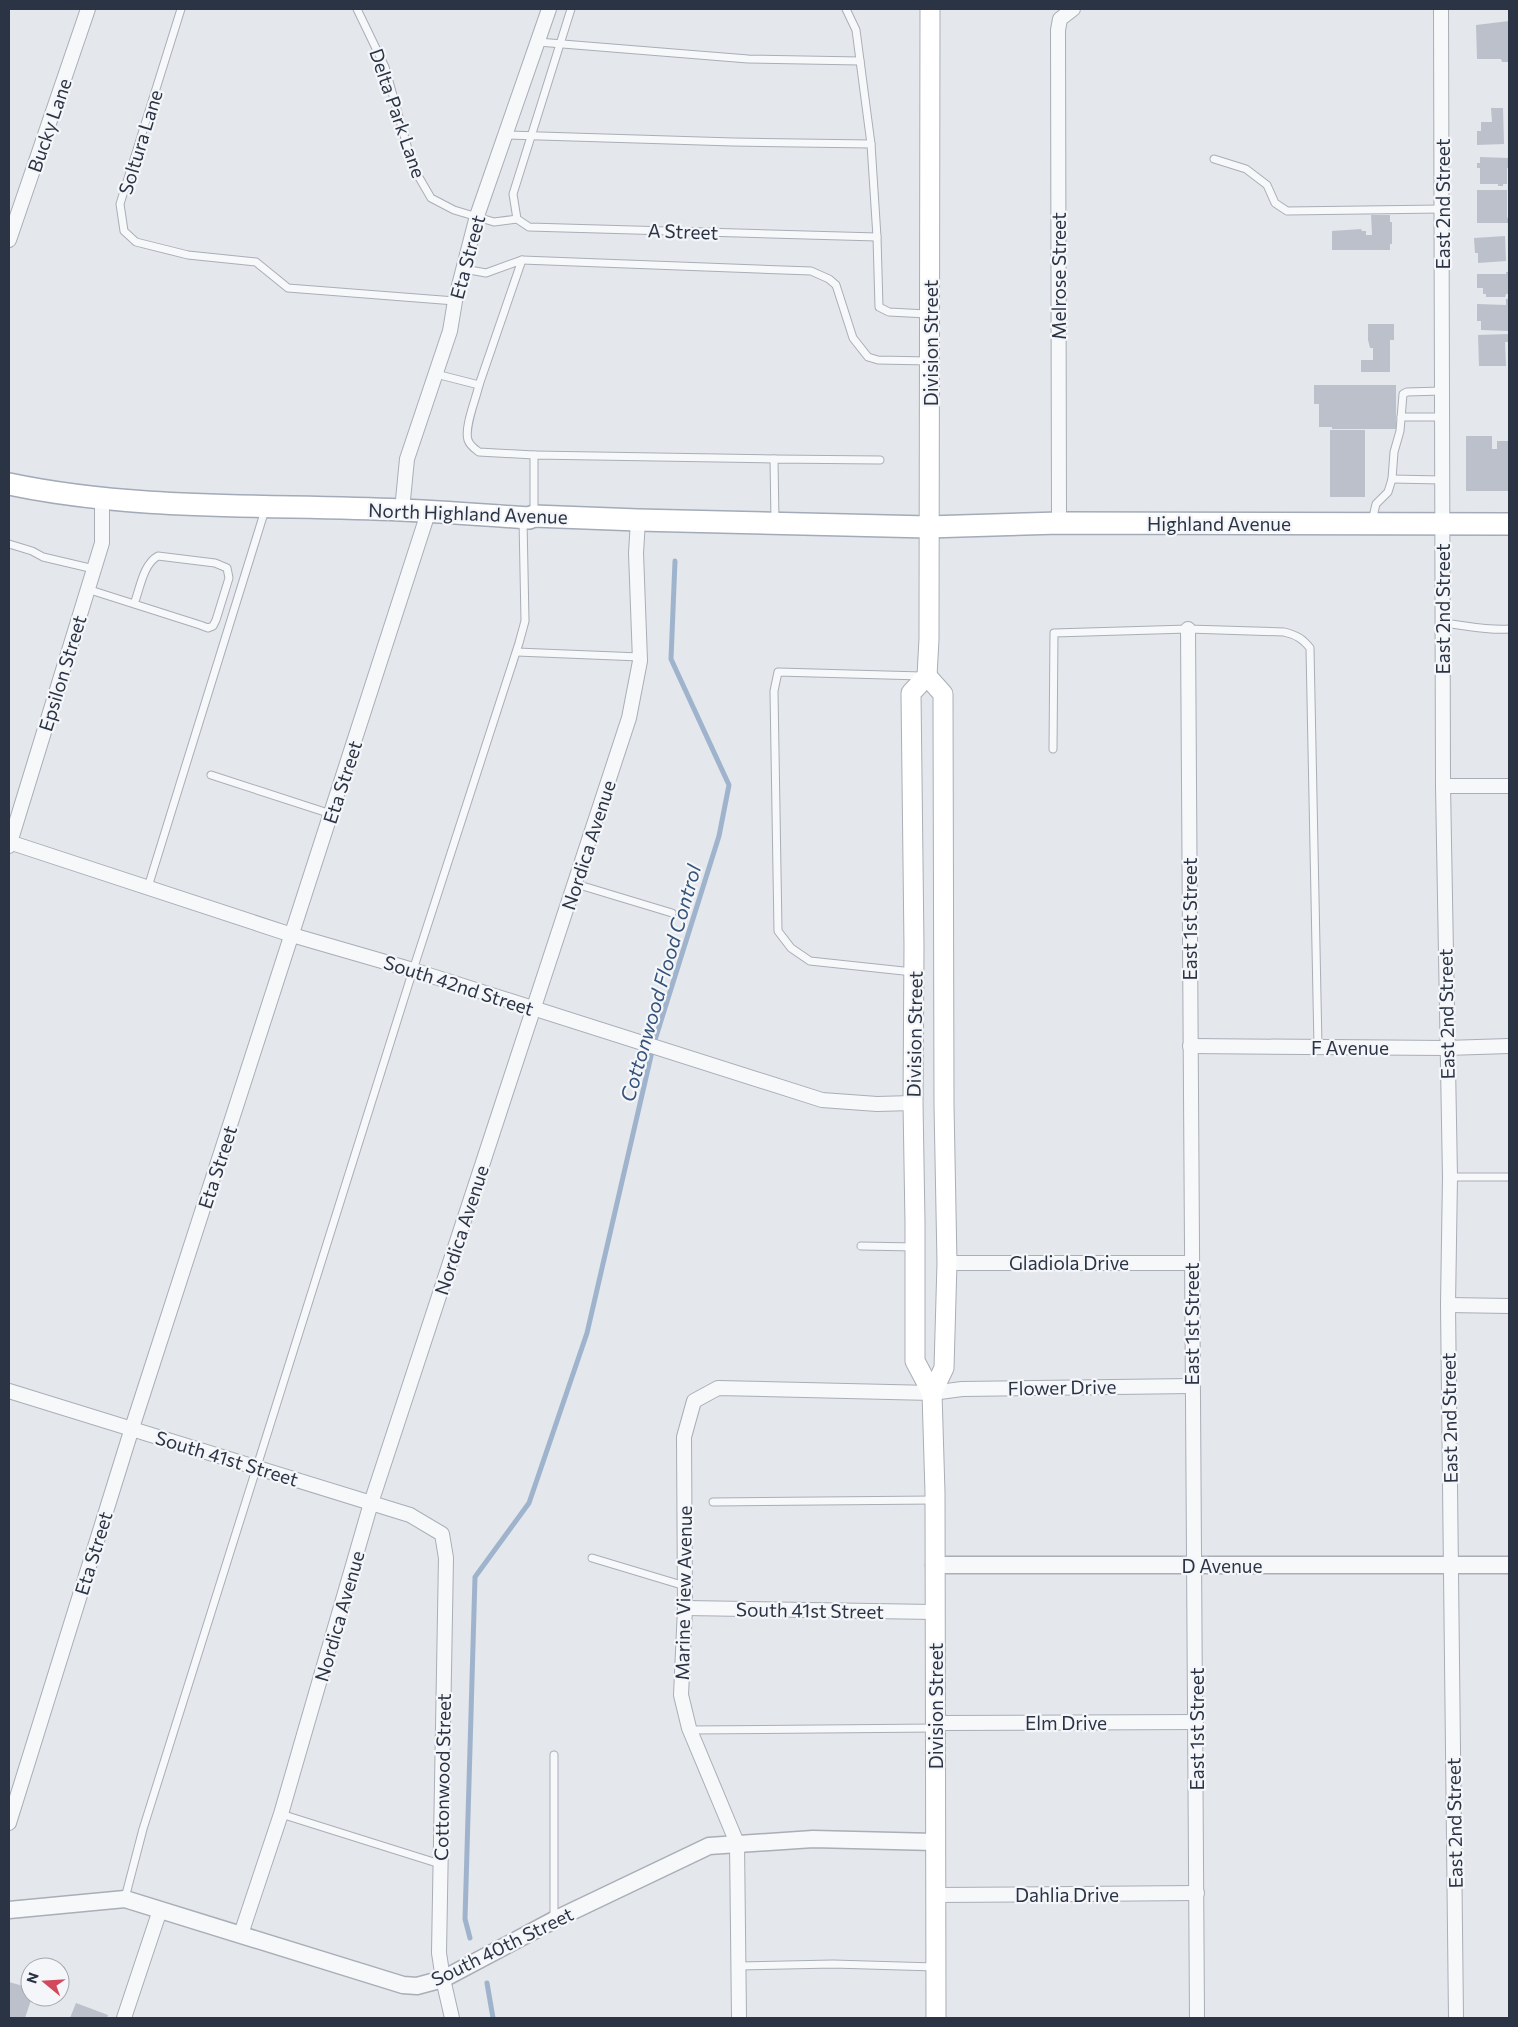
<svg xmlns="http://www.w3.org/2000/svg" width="1518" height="2027" font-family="Commissioner,sans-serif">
  <rect width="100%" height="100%" fill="#e4e7ec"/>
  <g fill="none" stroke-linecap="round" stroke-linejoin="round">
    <g stroke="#9fb4cc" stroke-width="5">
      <path d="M470 1938 465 1919 475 1577 529 1503 587 1333 654 1043 719 836 729 785 671 659 675 561"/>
      <path d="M487 1983 493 2018"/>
    </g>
  </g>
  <g fill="#bbc0ca">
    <path d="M1509 21V62H1502L1501 59H1477L1476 25Z"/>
    <path d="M1491 108H1503L1504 144 1477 145V131H1481V122H1492Z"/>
    <path d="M1480 157 1509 158V168H1507V184H1503V186H1498V184H1480V168H1477V163H1480Z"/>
    <path d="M1477 190H1507V218L1509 217V223H1477Z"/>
    <path d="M1371 215H1390V222H1392V244H1390V250H1332V231L1361 229 1362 231H1366V235H1372Z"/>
    <path d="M1505 236 1506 261 1478 263V253H1475L1474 238Z"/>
    <path d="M1506 272H1509V294H1506L1505 297H1486V294H1483V288H1477V274H1506Z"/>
    <path d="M1506 299H1509V331L1481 330V321H1477V304L1506 305Z"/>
    <path d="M1368 324H1394V340H1390V372H1361V360H1373V348H1370L1368 340Z"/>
    <path d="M1509 334V342H1505L1506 366H1479L1478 335Z"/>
    <path d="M1314 385H1396V429H1332V427H1319V404H1314Z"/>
    <rect x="1330" y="430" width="35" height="67"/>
    <path d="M1466 436H1492V449H1497V441H1509V491H1466Z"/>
    <path d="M9 1982 30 1988V1997H32L25 2018H9Z"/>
    <path d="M76 2003 108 2015 107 2018H70Z"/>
  </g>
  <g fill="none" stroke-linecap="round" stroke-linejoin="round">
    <defs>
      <g id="service">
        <path d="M181 9 120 204 124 231 136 242 188 255 256 262 288 288 455 301"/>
        <path d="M357 9 385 67 413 167 431 198 454 210 494 222 517 219"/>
        <path d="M571 9 513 194 517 219 529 227 877 237"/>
        <path d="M846 9 856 30 871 144 877 237 879 307 889 312 927 314"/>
        <path d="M538 42 748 59 860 61"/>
        <path d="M506 135 733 142 871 144"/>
        <path d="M1214 159 1246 169 1267 185 1275 203 1287 211 1441 209"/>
        <path d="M522 260 811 271 829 279 836 285 853 338 868 357 878 360 929 361"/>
        <path d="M436 374 479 385 522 260 486 273 464 269"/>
        <path d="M479 385C476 399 464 427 468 440 470 446 475 449 479 452L534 455"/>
        <path d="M1401 417H1442"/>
        <path d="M1392 479 1442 480"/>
        <path d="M534 515V455L774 459"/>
        <path d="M775 521 774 459 880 460"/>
        <path d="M1372 521 1376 504 1388 492 1392 479 1394 452 1400 431 1403 394 1407 392 1442 391"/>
        <path d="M9 544 32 551 43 557 94 569"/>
        <path d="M87 589 200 625 208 628 213 626 216 620 229 578 227 568 215 563 158 556C143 564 140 589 134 604"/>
        <path d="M1442 623C1465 625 1487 631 1509 629"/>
        <path d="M517 652 640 657"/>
        <path d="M1053 749 1054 633 1188 629 1284 632C1296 635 1302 638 1310 648L1318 1047"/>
        <path d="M211 775 331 814"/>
        <path d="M576 884 672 913"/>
        <path d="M148 887 265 510"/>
        <path d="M913 972 810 961 791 948 778 931 774 691 778 672 922 676"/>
        <path d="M1450 1177H1509"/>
        <path d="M861 1246 915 1247"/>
        <path d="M713 1502 934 1500"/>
        <path d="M592 1558 685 1586"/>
        <path d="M690 1730 936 1728"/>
        <path d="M281 1814 440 1864"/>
        <path d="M125 1898 143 1829 413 970 519 643 525 621 523 520"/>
        <path d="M554 1920V1755"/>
        <path d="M738 1966 833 1964 935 1967"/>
      </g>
      <g id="minor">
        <path d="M1441 9 1443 786 1450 1177 1448 1305 1456 2018"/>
        <path d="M9 240 88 9"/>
        <path d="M402 510 407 459 450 331 455 301 477 216 549 9"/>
        <path d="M1059 523 1058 30 1060 19 1073 9"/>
        <path d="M1188 629 1197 2018"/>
        <path d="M1443 786H1509"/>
        <path d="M9 842 292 935 413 970 822 1100 877 1104 913 1103"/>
        <path d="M9 846 102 543V498"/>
        <path d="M1190 1046 1446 1048 1509 1046"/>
        <path d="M947 1263H1191"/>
        <path d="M1448 1305 1509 1306"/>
        <path d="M9 1391 410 1515 442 1534 446 1558 439 1953 443 1979 452 2018"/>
        <path d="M685 1608 934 1612"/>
        <path d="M936 1723 1196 1722"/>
        <path d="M9 1823 132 1428 428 513"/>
        <path d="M937 1895 1197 1893"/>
        <path d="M241 1934 281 1814 371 1503 629 718 640 661 636 553 638 520"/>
        <path d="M124 2018 160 1910"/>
        <path d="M739 2018 737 1843 689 1728 681 1695 685 1608 684 1437 694 1401 718 1388 932 1393 962 1389 1192 1386"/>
      </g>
      <g id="tertiary">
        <path d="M934 1565H1509"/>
        <path d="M9 1910 125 1899 403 1985 417 1986 443 1979 554 1920 709 1846 813 1839 935 1842"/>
      </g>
      <g id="secondary">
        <path d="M930 9 929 639 927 676 911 693 914 946 913 1103 915 1223V1361L932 1393"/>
        <path d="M927 676 943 694 944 1105 947 1263 944 1368 932 1393 935 1493 936 2018"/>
      </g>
      <path id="primary" d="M9 484C137 511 270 504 401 510 444 512 487 515 529 518L534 516 638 520 928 527 1059 523 1509 524"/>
    </defs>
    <use href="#service" stroke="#a9aeb7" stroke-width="9"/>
    <use href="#minor" stroke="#a9aeb7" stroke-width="16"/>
    <use href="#tertiary" stroke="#a9aeb7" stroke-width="19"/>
    <use href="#secondary" stroke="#a9aeb7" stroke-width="21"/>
    <use href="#primary" stroke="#a3abb8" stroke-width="24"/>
    <use href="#service" stroke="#f7f8fa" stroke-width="7"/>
    <use href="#minor" stroke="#f7f8fa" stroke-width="14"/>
    <use href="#tertiary" stroke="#f7f8fa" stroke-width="16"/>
    <use href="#secondary" stroke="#fff" stroke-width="19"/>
    <use href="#primary" stroke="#fff" stroke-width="21"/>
  </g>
  <g text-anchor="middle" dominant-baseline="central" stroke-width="4.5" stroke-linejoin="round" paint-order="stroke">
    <g font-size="19" fill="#2b3445" stroke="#f4f6f9">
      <text transform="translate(398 113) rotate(71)">Delta Park Lane</text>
      <text transform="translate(49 125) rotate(-71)">Bucky Lane</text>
      <text transform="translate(140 142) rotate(-73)">Soltura Lane</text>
      <text transform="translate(1442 204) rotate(-90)">East 2nd Street</text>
      <text transform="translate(683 231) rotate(2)">A Street</text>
      <text transform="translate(467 257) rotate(-75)">Eta Street</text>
      <text transform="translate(1058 276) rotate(-90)">Melrose Street</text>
      <text transform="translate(930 343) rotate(-90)">Division Street</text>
      <text transform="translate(468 513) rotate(2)">North Highland Avenue</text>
      <text x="1219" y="523">Highland Avenue</text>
      <text transform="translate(1442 609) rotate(-90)">East 2nd Street</text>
      <text transform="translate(62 673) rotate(-73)">Epsilon Street</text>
      <text transform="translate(342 782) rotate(-72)">Eta Street</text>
      <text transform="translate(588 845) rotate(-72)">Nordica Avenue</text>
      <text transform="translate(1189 919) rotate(-90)">East 1st Street</text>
      <text transform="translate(459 985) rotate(18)">South 42nd Street</text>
      <text transform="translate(1446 1014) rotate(-91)">East 2nd Street</text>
      <text transform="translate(914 1034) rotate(-89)">Division Street</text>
      <text x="1350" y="1047">F Avenue</text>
      <text transform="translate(217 1167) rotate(-72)">Eta Street</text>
      <text transform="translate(461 1230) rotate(-72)">Nordica Avenue</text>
      <text x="1069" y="1262">Gladiola Drive</text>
      <text transform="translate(1191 1324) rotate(-90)">East 1st Street</text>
      <text transform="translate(1062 1387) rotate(-1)">Flower Drive</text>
      <text transform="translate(1449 1418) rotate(-91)">East 2nd Street</text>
      <text transform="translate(227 1458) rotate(17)">South 41st Street</text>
      <text transform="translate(93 1553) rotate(-73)">Eta Street</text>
      <text x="1222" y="1565">D Avenue</text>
      <text transform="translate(683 1593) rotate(-89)">Marine View Avenue</text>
      <text transform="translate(810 1610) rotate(1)">South 41st Street</text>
      <text transform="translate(339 1616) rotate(-74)">Nordica Avenue</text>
      <text transform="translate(935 1706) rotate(-90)">Division Street</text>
      <text x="1066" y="1722">Elm Drive</text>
      <text transform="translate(1196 1729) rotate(-90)">East 1st Street</text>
      <text transform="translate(442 1777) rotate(-89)">Cottonwood Street</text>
      <text transform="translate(1454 1823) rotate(-91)">East 2nd Street</text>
      <text x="1067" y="1894">Dahlia Drive</text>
      <text transform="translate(502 1946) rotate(-26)">South 40th Street</text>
    </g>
    <g font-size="20" font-style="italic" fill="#34527a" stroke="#f4f6f9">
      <text transform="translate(660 983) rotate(-74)">Cottonwood Flood Control</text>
    </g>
  </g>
  <rect width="1518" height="2027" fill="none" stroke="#2b3445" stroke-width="20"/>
  <g transform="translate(45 1982) rotate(288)"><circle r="24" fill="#f4f6f9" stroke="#a4a8b1"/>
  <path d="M0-4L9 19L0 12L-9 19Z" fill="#d1495b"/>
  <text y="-8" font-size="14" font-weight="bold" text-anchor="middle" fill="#2b3445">N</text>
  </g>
</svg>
